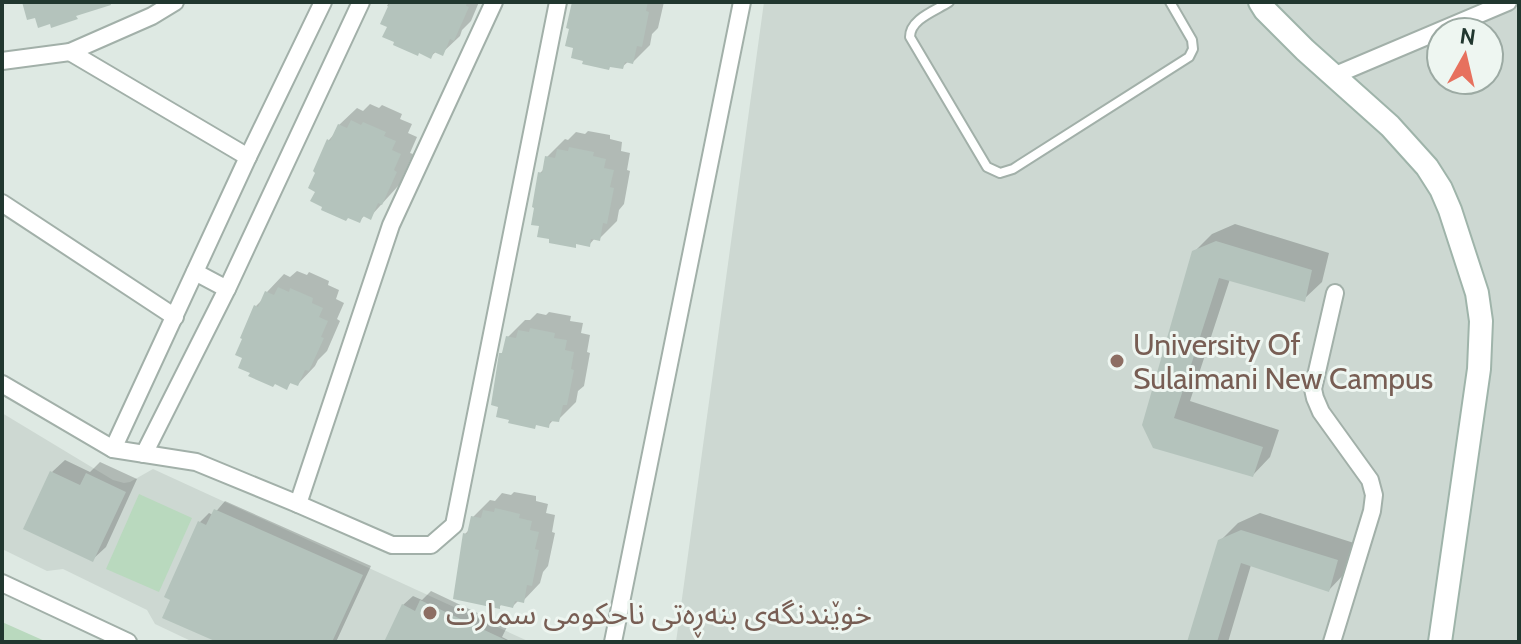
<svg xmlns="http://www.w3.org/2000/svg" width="1521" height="644" font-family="Cabin,'Noto Sans Arabic',sans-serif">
  <rect width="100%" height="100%" fill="#dee9e3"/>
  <g fill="#cdd8d2" fill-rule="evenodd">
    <path d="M764 2H1519V642H676ZM1441 32H1489V80H1441Z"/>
    <path d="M2 413 113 480 124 483 130 482 153 469 530 642H193L155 624 147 610 63 569 47 571 2 549Z"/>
  </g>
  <g fill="#b9d9be">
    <path d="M139 494 192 518 159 592 106 569Z"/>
    <path d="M2 622 47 642H2Z"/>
  </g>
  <g fill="#0003">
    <path d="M389 2H479L471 21 462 30 460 36 442 53 437 51 431 56 389 26 390 7 387 6Z"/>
    <path d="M574 2H664L658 28 652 34 650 45 633 62 629 61 622 67Z"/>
    <path d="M370 104 379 108 382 105 402 114 400 119 412 124 408 133 417 137 410 153 413 154 399 185 370 217 365 215 359 221 318 191V172L315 170 329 140 336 132 339 125 357 108 363 111Z"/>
    <path d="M588 131 610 135V139L622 142 621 151 630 153 627 170 630 171 624 204 619 210 617 221 599 239 595 238 589 245 578 242 575 245 540 173 545 168 547 157 565 139 568 140 576 132 585 134Z"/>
    <path d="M1235 224 1329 253 1322 282 1304 299 1230 279 1190 401 1279 430 1270 457 1253 475 1154 446 1194 252 1212 234Z"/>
    <path d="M297 271 307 275 309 272 329 281 328 285 339 290 336 299 344 303 337 319 340 321 327 351 318 360 315 366 298 384 292 381 287 387 256 306 263 299 267 292 284 274 290 277Z"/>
    <path d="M549 312 571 316 570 321 583 323 581 333 590 335 587 352 590 353 584 386 578 391 576 402 558 420 554 419 548 426 501 354 505 350 508 337 525 320H530L537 313 546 315Z"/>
    <path d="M65 460 90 472 100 462 137 479 106 547 93 559 52 472Z"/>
    <path d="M514 492 536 496V501L548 504 546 513 555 515 552 532 555 533 548 566 543 572 540 583 523 601 519 600 513 606 502 604 499 607 465 534 471 528 473 517 490 500 495 501 502 493 511 495Z"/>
    <path d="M225 501 371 566 336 642H222L199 523 209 513 213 515Z"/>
    <path d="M1260 513 1354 543 1346 572 1329 590 1251 565 1228 642H1189L1220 541 1238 523Z"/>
    <path d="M431 591 507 627 502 637 512 642H386L403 605 413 596 422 600Z"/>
  </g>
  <g fill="#b4c3bc">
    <path d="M22 2H110L111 5 76 16 78 19 51 28 50 24 38 28 35 18 27 20Z"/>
    <path d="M390 2H467L466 6 469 7 454 41 450 39 443 56 434 52 431 59 419 53 418 56 393 45 394 42 382 37 387 27 380 24Z"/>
    <path d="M572 2H648L646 11 649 12 642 47 637 46 633 64 625 62 623 69 610 67 609 70 582 64 583 61 571 58 573 48 565 46 569 29 566 28Z"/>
    <path d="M351 120 361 125 363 122 386 132 384 136 396 141 392 150 401 154 394 170 397 172 382 205 378 203 371 220 363 216 360 223 348 218 346 221 321 210 322 207 310 201 315 192 308 188 315 173 313 171 327 139 330 141 338 124 347 128Z"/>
    <path d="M569 147 594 152 593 156 606 159 604 168 614 170 610 187 614 188 607 224 603 223 600 241 591 239 590 247 576 244V248L549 243V239L537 237 539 226 531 225 534 208 532 207 538 172 542 173 545 156 555 158 557 149 568 151Z"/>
    <path d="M1216 241 1312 270 1305 302 1219 278 1174 418 1263 447 1253 477 1153 448 1142 425 1192 251Z"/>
    <path d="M278 287 289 292 290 288 313 298 312 303 323 308 319 317 328 321 321 337 324 338 309 371 305 370 298 386 290 383 287 390 275 384 273 387 248 376 250 373 238 368 242 358 235 355 242 339 240 338 254 305 258 307 265 291 274 295Z"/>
    <path d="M530 328 555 333 554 338 567 340 565 350 574 352 571 369 574 370 567 405H563L559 422 550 421 549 428 536 425 535 429 508 423 509 420 496 417 498 407 491 405 499 353H502L506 336 516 338 518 330 529 332Z"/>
    <path d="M50 471 80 485 86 473 126 492 93 562 23 529Z"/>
    <path d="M495 508 520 514 519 518 532 521 530 530 539 532 535 549 539 550 532 586 527 585 524 603 515 601 513 608 500 605V609L453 599 463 533 467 534 471 516 481 518 483 510 494 512Z"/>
    <path d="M214 509 363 575 332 642H217L162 618 170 600 164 597 198 521 206 525Z"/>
    <path d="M1241 530 1338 560 1329 592 1241 563 1217 642H1187L1218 540Z"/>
    <path d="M420 600 510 642H384L402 604 415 611Z"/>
  </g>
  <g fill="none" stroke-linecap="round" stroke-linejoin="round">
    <defs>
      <path id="lane" d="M949 2C935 11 910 19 910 37L987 167 1000 173 1013 169 1189 57 1193 49 1192 40 1170 2"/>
      <g id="street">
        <path d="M70 52 248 157"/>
        <path d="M2 61 70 52 152 16 175 2"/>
        <path d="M1333 76 1508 2"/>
        <path d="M2 203 175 317"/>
        <path d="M195 272 227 289"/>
        <path d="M2 384 113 449 196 462 298 504 392 545H431L454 525 558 2"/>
        <path d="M113 449 248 157 323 2"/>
        <path d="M144 454 227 289 361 2"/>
        <path d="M298 504 391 225 494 2"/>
        <path d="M2 583 128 642"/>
        <path d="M613 642 742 2"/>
        <path d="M1332 642 1372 511 1374 495 1370 480 1321 412 1315 398 1313 389 1335 293"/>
      </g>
      <path id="secondary" d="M1260 2 1265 10 1305 50 1390 126 1427 167 1441 189 1450 210 1477 293 1481 321 1479 369 1440 642"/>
    </defs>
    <use href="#lane" stroke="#a2b0a9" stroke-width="12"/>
    <use href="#street" stroke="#a2b0a9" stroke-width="20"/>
    <use href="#secondary" stroke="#9fb4aa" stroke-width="26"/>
    <use href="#lane" stroke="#fff" stroke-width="8"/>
    <use href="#street" stroke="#fff" stroke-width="16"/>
    <use href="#secondary" stroke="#fff" stroke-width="22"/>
  </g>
  <g fill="#8d6e63" stroke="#eef6f1" stroke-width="3">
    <circle cx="1117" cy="361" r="8"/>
    <circle cx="430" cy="613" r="8"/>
  </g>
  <g text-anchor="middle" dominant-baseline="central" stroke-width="6" stroke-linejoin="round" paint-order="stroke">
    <g font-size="30" fill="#785e54" stroke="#eef6f1" text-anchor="start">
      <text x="1133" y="344">University Of<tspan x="1133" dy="34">Sulaimani New Campus</tspan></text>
      <text x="446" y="613">خوێندنگەی بنەڕەتی ناحکومی سمارت</text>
    </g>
  </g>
  <rect width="1521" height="644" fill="none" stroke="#21372f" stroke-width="8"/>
  <g transform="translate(1465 56) rotate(8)"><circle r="38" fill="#eef6f1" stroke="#9caaa3" stroke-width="2"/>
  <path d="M0-6L14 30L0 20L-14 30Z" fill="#e7715e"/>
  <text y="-12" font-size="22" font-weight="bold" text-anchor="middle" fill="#21372f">N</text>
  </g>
</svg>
